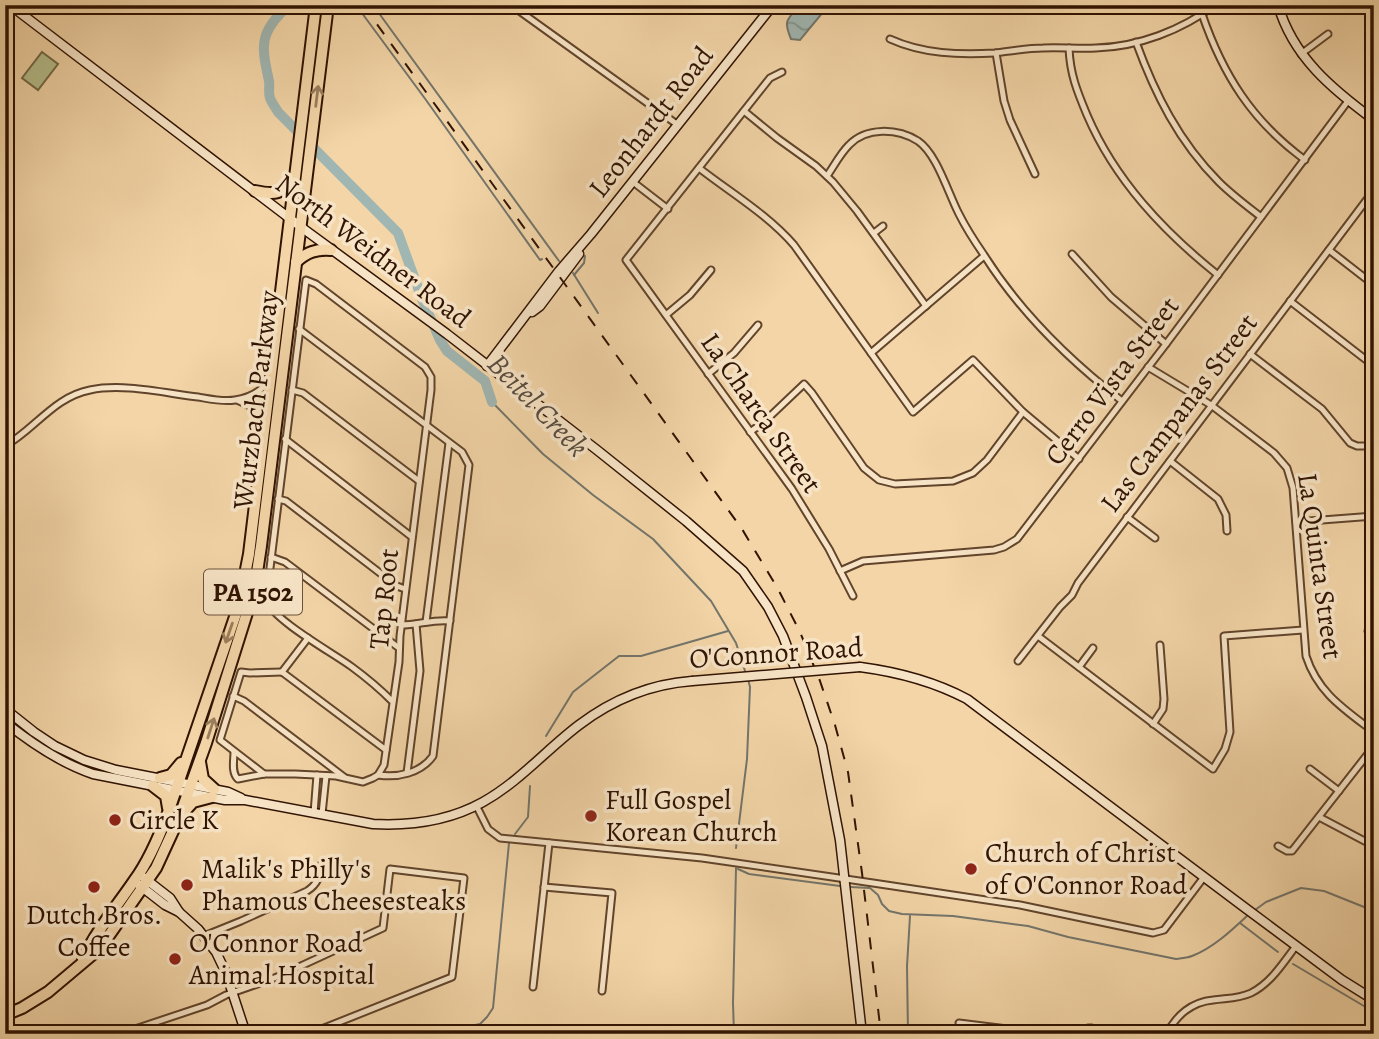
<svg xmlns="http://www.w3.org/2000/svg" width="1379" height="1039" font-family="Alegreya,serif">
  <defs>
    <pattern id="water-waves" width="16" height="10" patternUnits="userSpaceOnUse" patternTransform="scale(1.75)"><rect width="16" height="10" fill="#a0b6b2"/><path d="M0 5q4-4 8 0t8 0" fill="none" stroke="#83938f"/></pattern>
  </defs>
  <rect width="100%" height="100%" fill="#f3d5a7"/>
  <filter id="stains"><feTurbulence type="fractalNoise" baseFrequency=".00286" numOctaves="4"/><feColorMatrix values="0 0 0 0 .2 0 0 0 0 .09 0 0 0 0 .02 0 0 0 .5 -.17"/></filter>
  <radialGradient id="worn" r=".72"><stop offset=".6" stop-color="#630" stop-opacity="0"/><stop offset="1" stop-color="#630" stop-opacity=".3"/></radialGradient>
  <path fill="#b5be8b" stroke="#726846" stroke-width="2" d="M42 52 58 64 38 90 22 78Z"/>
  <path fill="url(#water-waves)" stroke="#73756c" stroke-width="2" d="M800 5H829L800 40 791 39C783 20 787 20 800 5Z"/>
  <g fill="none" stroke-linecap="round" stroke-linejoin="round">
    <g stroke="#73756c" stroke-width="2">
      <path d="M356 5 426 100 540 260 542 259"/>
      <path d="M373 5 559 261"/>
      <path d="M573 273 598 313"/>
      <path d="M574 275 584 263 585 256"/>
      <path d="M492 402 543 454 593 495 653 539 711 601 736 643 746 674"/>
      <path d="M546 736 573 692 619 656H641L728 631"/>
      <path d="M515 834 528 817 530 786"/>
      <path d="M736 848 747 759 750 687 748 679"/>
      <path d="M738 869 749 874 840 886"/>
      <path d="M850 887 870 888 878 895 882 904 889 911 902 914 953 916 1028 926 1068 937 1176 959C1181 958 1187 958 1192 956 1213 948 1232 930 1248 915"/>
      <path d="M1255 910 1266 902 1301 888 1324 891 1374 911"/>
      <path d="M1240 923 1278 952"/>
      <path d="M1293 964 1374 1012"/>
      <path d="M433 1034 480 1024 487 1017 493 1008 509 843"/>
      <path d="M734 1034 733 1003 736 868"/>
      <path d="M908 1034 907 966 910 916"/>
    </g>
    <path stroke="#a0b6b2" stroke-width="10" d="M289 5C259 32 261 45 269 81 270 86 268 92 270 98 271 102 276 108 278 112L398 233 422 299 440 340 447 351 485 381 492 402"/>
    <defs>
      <g id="street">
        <path d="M511 5 678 125"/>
        <path d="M1202 14C1223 75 1252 121 1305 160"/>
        <path d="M890 39C923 54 959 55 995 53 1011 51 1027 48 1043 48 1060 47 1078 49 1096 48 1138 47 1182 30 1215 5"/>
        <path d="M1136 42C1155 94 1179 142 1219 182 1232 195 1247 206 1261 217"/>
        <path d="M1069 48C1070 74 1077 91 1087 115 1115 180 1163 231 1218 275"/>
        <path d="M996 53 1004 101 1010 120 1035 174"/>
        <path d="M1301 54 1328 34"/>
        <path d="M782 72 770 78 626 260 792 489 829 549 853 596"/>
        <path d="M744 111 777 138 816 166 833 182 857 211 926 306"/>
        <path d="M699 168C731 193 767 214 794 245L913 412 973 360 1023 412 1079 459"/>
        <path d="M827 176C834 166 840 154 849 145 866 127 897 128 918 141 937 154 948 193 959 214 966 228 975 242 984 255 1020 312 1069 360 1122 401"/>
        <path d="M633 182 668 209"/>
        <path d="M874 233 883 226"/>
        <path d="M1329 250 1374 285"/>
        <path d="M1072 254 1111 297 1166 344"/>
        <path d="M1290 301 1374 366"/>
        <path d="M666 315 690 295 711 270"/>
        <path d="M299 329 462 452 469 465 433 756C421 773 398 778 378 775"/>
        <path d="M871 353 984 256"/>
        <path d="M1250 354 1322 409 1350 443 1357 446H1374"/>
        <path d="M1148 367 1211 405 1274 453 1287 468 1293 488 1306 656C1318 693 1344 709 1374 732"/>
        <path d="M708 374 734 353 758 325"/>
        <path d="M292 390 303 393 419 481"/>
        <path d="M237 400 258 410 265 420"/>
        <path d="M750 432 764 422 804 384 812 393 864 468 879 480 895 484 953 481 973 473 987 460 1023 412"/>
        <path d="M285 439 412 537"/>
        <path d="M5 446C35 429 54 397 90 390 123 383 164 393 198 397 210 399 223 402 235 400 249 398 259 393 267 383"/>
        <path d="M1170 461 1218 499 1226 515 1227 531"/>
        <path d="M278 499 286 501 397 586 405 589"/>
        <path d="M1127 517 1155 538"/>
        <path d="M1296 522 1374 516"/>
        <path d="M271 557 285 562 399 648"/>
        <path d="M840 571 863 561 994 550 1004 547 1017 539 1166 344 1348 101"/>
        <path d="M426 622 449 443"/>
        <path d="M401 625C418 625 434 619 450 621"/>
        <path d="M1368 631 1374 647"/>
        <path d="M1038 636 1213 769 1225 749 1230 732 1224 636 1303 630"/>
        <path d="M1018 661 1060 607 1072 595 1078 583 1374 190"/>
        <path d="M1079 667 1093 648"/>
        <path d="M282 672 386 750"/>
        <path d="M282 672 308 638"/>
        <path d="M233 696 244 701 344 777"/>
        <path d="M1153 724 1163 709 1164 699 1160 645"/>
        <path d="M234 752C234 760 231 773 238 779L264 774H295L336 776 363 782 373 778 378 775 384 765 399 662 400 636 431 390V377L425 367 316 284 306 280 266 600C273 620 333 653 352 667 367 678 380 689 393 702"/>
        <path d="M1310 769 1339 791"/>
        <path d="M407 773 420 671 416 624"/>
        <path d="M264 774 220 740 241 672 250 673 282 672"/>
        <path d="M476 805 488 829 500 838 702 858 873 883 1020 905 1153 933 1164 930 1204 877"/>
        <path d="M314 813 317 775"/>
        <path d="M322 814 326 776"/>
        <path d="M1319 817 1374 846"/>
        <path d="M1278 846 1287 851H1292L1374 746"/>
        <path d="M544 887 612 893 602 991"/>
        <path d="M204 936 241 921 307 891C318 884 320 876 322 863"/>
        <path d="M533 987 549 843"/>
        <path d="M959 1023 1049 1034"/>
        <path d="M117 1033 132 1030 207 1005 226 995 277 977 383 928 390 869 464 878 452 977 309 1034"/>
        <path d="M1080 1034 1088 1028H1092L1097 1034"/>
        <path d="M1167 1034C1176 1015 1192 1002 1213 1000 1226 998 1238 999 1251 993 1271 983 1283 963 1296 946"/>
      </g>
      <g id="secondary">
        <path d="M10 5 301 227 447 334 597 450 686 521 743 571 768 607 783 636 806 697 822 746 840 840 862 1034"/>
        <path d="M1278 5C1293 57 1332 89 1374 120"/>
        <path d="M532 312 540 306 579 254"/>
        <path d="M487 366 559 271 591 234 773 5"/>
        <path d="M860 667C898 672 933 681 967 699L1244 907 1342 980 1374 1000"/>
        <path d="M5 709 34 732 55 746 84 760 116 770 228 792 241 798"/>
        <path d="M5 722C31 743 61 763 93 774L225 800H245L373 824C411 826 449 821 483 802 519 782 546 750 579 725 612 700 651 684 692 681"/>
        <path d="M143 877 170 898 179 912 198 929 216 952 226 973 246 1034"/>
        <path d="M138 884 165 905 179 912"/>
      </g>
      <g id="highway">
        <path d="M255 191C274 195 283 195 293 177"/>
        <path d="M296 262C307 252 316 249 331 250"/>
        <path d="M200 762 203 779 214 789"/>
        <path d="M160 778 171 775 181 763"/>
        <path d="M153 786 166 796 168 808"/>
        <path d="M183 813 193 802 212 797"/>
        <path d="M83 959C96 931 117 906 134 881 149 861 159 837 168 813L239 605 249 554 316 5"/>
        <path d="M5 1015 22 1008 48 992 92 955 103 944 156 868 179 818 206 743 251 600 256 579 261 546 328 5"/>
      </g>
    </defs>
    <use href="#street" stroke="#61442b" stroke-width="9"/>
    <use href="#secondary" stroke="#301302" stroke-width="11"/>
    <use href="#highway" stroke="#301302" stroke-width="14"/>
    <use href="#street" stroke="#f7e4c6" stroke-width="5"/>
    <use href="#secondary" stroke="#f7e4c6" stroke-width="8"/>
    <use href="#highway" stroke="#f3d5a7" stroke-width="10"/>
    <path stroke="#301302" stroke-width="2" stroke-dasharray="12 12" stroke-linecap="butt" d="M363 5 742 529 778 589 800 632 820 681 835 725 848 772 862 873 881 1034"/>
    <defs>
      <path id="secondary-bridge" d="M692 681 860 667"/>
    </defs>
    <use href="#secondary-bridge" stroke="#301302" stroke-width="11" stroke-linecap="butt"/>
    <use href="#secondary-bridge" stroke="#f7e4c6" stroke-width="8"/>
  </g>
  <defs><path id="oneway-shaft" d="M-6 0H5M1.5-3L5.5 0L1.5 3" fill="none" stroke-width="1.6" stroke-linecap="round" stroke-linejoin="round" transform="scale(1.75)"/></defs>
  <g stroke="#9b7e5d">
    <use href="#oneway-shaft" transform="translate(317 96) rotate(-83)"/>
    <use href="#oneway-shaft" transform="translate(229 633) rotate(109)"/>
    <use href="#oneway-shaft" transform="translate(211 728) rotate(-72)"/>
  </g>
  <g fill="#8f2418" stroke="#f7e4c6" stroke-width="2.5">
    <circle cx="591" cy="816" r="7"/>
    <circle cx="115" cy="820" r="7"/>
    <circle cx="971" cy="869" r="7"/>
    <circle cx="187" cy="885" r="7"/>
    <circle cx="94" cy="887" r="7"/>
    <circle cx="175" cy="959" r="7"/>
  </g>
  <g text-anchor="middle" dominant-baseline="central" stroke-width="7" stroke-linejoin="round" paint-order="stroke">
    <rect fill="#f7e4c6" stroke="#6c523d" stroke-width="2" x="204" y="569.5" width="98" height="45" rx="5"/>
    <g font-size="26" font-weight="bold" fill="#301302">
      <text x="253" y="592">PA 1502</text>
    </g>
    <g font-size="28" fill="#301302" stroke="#f7e4c6">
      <text transform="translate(651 122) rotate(-52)">Leonhardt Road</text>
      <text transform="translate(373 251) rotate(37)">North Weidner Road</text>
      <text transform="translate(1112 381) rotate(-53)">Cerro Vista Street</text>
      <text transform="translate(256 400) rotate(-83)">Wurzbach Parkway</text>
      <text transform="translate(761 413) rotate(55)">La Charca Street</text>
      <text transform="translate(1179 413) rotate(-53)">Las Campanas Street</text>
      <text transform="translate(1320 566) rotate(82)">La Quinta Street</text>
      <text transform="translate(384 599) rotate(-84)">Tap Root</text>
      <text transform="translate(776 653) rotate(-4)">O'Connor Road</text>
    </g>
    <g font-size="28" fill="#301302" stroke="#f7e4c6" text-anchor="start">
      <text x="605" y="800">Full Gospel<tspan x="605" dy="32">Korean Church</tspan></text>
      <text x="129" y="820">Circle K</text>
      <text x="985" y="853">Church of Christ<tspan x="985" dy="32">of O'Connor Road</tspan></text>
      <text x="201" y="869">Malik's Philly's<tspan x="201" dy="32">Phamous Cheesesteaks</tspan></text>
      <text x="94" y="915" text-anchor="middle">Dutch Bros.<tspan x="94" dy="32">Coffee</tspan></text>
      <text x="189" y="943">O'Connor Road<tspan x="189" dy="32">Animal Hospital</tspan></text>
    </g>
    <g font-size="30" font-style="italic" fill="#574c40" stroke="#f7e4c6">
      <text transform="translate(538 405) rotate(46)">Beitel Creek</text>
    </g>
  </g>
  <rect width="1379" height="1039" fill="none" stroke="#f3d5a7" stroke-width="28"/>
  <rect x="7" y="7" width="1365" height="1025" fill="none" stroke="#301302" stroke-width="3.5"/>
  <rect x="14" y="14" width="1351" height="1011" fill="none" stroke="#301302" stroke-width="2"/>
  <rect width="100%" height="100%" filter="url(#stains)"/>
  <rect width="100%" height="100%" fill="url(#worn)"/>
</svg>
